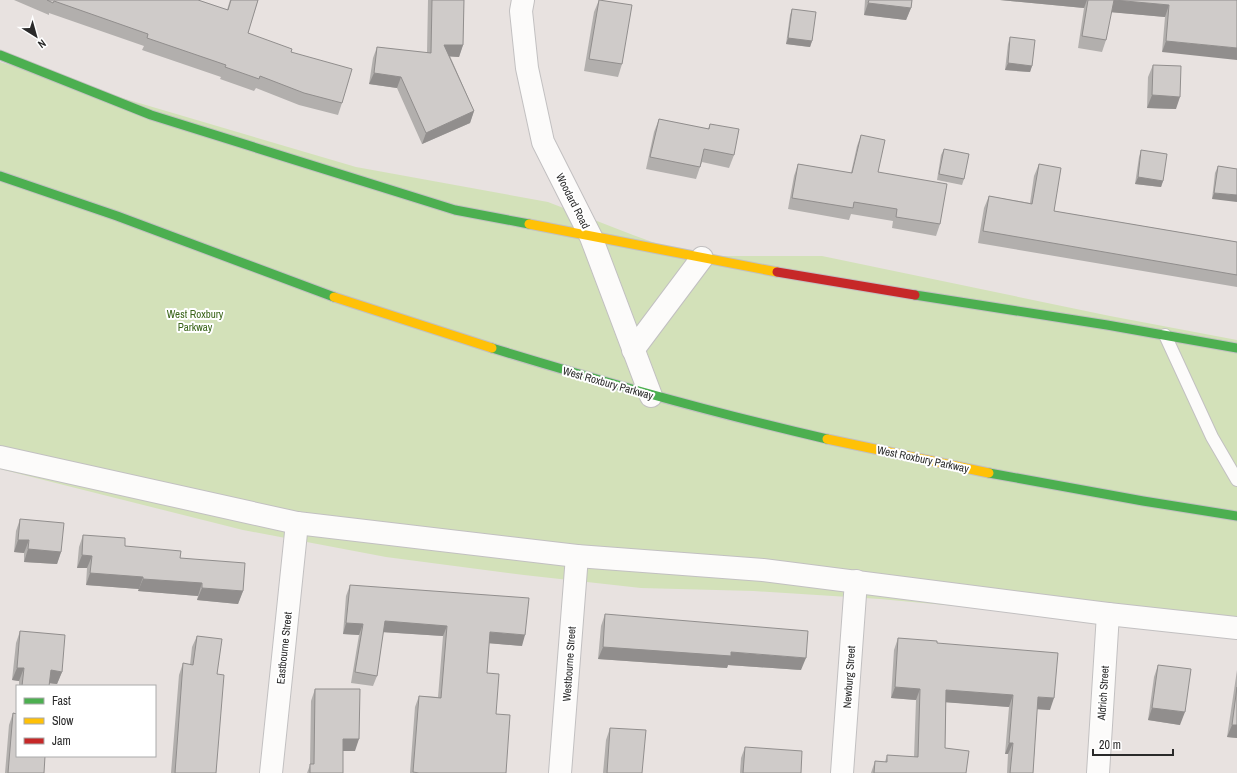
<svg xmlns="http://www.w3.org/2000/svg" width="1237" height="773" font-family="'Archivo Narrow',sans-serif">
  <rect width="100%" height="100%" fill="#e8e2e0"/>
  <path fill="#d3e1b9" d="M0 62 356 167 548 202 633 235 691 256H822L1110 316 1237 340V638L1022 612 880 599 754 591 641 588 524 575 386 557 243 530 0 469Z"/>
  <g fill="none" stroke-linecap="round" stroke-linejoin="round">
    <defs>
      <path id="lane" d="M1165 335 1212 437 1237 480"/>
      <g id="street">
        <path d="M523 0 521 11 527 68 543 142 591 237 651 396"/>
        <path d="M633 350 702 258"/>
        <path d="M0 457 297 523 577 556 763 570 1108 614 1237 628"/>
        <path d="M271 773 297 523"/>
        <path d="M560 773 577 556"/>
        <path d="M842 773 856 581"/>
        <path d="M1098 773 1108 614"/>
      </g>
      <g id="fast">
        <path d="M0 55 151 115 455 210 529 224"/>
        <path d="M0 176 117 216 334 297"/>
        <path d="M915 295 1107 325 1237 348"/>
        <path d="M492 348C603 382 714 413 827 439"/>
        <path d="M989 473 1143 501 1237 516"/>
      </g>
      <g id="slow">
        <path d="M529 224 777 272"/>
        <path d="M334 297 492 348"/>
        <path d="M827 439 989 473"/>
      </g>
      <path id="jam" d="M777 272 915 295"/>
    </defs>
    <use href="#lane" stroke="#c2c0c1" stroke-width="14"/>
    <use href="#street" stroke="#c2c0c1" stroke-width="24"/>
    <use href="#fast" stroke="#c2c0c1" stroke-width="11"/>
    <use href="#slow" stroke="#c2c0c1" stroke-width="11"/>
    <use href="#jam" stroke="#c2c0c1" stroke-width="11"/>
    <use href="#lane" stroke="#fcfbfa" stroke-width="12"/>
    <use href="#street" stroke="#fcfbfa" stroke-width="22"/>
    <use href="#fast" stroke="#4caf50" stroke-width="9"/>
    <use href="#slow" stroke="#ffc107" stroke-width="9"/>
    <use href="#jam" stroke="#c62828" stroke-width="9"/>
  </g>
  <g fill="#b2afad">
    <path d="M14 0H198L227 10 230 0H258L248 33 291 52 342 103 338 115 299 105 256 88 254 91 220 79 221 77 142 50 144 46 49 13V15Z"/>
    <path d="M428 0H464L463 45 459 57 450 56 474 111 470 123 422 144 397 88 369 84 373 58 377 47 427 53Z"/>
    <path d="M599 0 622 64 618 77 584 71 594 12Z"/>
    <path d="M865 0H912L911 8 906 20 864 15Z"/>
    <path d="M1000 0H1237L1162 52 1165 17 1111 12 1106 40 1102 52 1078 48 1084 8Z"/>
    <path d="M792 9 812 41 810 47 786 44 790 15Z"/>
    <path d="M1010 37 1032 66 1030 72 1005 70 1008 44Z"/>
    <path d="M1153 65 1176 109 1147 108 1148 77Z"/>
    <path d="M659 119 708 129 710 124 734 155 729 168 702 162 700 167 696 179 646 169 654 132Z"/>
    <path d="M861 135 878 172 940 224 936 236 892 228 893 221 851 214 849 220 788 209 794 176 798 164 851 173 857 146Z"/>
    <path d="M944 149 964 179 962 185 937 180 941 155Z"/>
    <path d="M1141 150 1163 181 1161 187 1135 184 1139 157Z"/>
    <path d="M1039 164 1054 211 1237 242V287L978 243 984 208 989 196 1030 203 1034 176Z"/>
    <path d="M1218 166 1237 169 1212 199 1215 173Z"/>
    <path d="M20 519 61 552 57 564 24 562V553L14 552 16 531Z"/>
    <path d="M83 535 125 546 180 558 243 591 238 604 197 600 198 596 138 591 139 589 86 585 87 568H77L79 547Z"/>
    <path d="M350 585 522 646 489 643 487 673 496 714 506 773H410L415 707 419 696 438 697 443 636 383 632 377 676 373 686 351 683 359 635 343 634 346 596Z"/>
    <path d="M605 614 801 670 728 665 727 668 598 659 601 626Z"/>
    <path d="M20 631 62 672 57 684 50 683 49 686H19V681L12 680 16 643Z"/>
    <path d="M197 636 217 674 216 773H171L179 675 183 663 190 665 192 647Z"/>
    <path d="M898 638 937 643 1050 710 1037 709 1033 773H1007L1008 754H1005L1009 707 946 702 945 748 966 773H871L875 761 885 762 887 755 914 757 916 700 891 698 894 650Z"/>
    <path d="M1158 665 1180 725 1148 720 1154 677Z"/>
    <path d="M1237 670V738L1227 737Z"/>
    <path d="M315 689 355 751H343V773H307L310 765 311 701Z"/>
    <path d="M17 703V756L44 773H5L9 725 13 713H16Z"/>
    <path d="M610 728 642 773H603L606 740Z"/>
    <path d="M745 747 801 773H740L741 758Z"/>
  </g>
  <g fill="#918e8d">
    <path d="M1000 0H1087L1084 8Z"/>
    <path d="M1114 0 1169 5 1165 17 1109 12Z"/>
    <path d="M868 3 911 8 906 20 864 15Z"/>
    <path d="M788 38 812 41 810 47 786 44Z"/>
    <path d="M1166 41 1237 48V60L1162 52Z"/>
    <path d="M444 45H463L459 57 440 56Z"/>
    <path d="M1008 63 1032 66 1030 72 1005 70Z"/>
    <path d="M374 73 401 77 397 88 369 84Z"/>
    <path d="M1152 95 1180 97 1176 109 1147 108Z"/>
    <path d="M474 111 470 123 422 144 426 133Z"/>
    <path d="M1138 177 1163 181 1161 187 1135 184Z"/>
    <path d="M1214 193 1237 195V202L1212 199Z"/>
    <path d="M18 540H29L24 553 14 552Z"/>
    <path d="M28 549 61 552 57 564 24 562Z"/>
    <path d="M82 555 92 556 87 568H77Z"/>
    <path d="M90 573 143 577 139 589 86 585Z"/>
    <path d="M143 579 202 583 198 596 138 591Z"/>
    <path d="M202 588 243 591 238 604 197 600Z"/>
    <path d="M385 621 447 626 443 636 381 632Z"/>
    <path d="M346 623 363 624 359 635 343 634Z"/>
    <path d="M490 632 525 635 522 646 486 643Z"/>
    <path d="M603 647 731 652 806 658 801 670 728 665 727 668 598 659Z"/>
    <path d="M17 668H24L19 681 12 680Z"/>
    <path d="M51 670 62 672 57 684 46 683Z"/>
    <path d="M895 687 920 689 916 700 891 698Z"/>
    <path d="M946 690 1013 695 1009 707 942 702Z"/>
    <path d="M1038 697 1054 698 1050 710 1034 709Z"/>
    <path d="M1152 708 1185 712 1180 725 1148 720Z"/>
    <path d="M1232 725H1237V738L1227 737Z"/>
    <path d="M343 739H359L355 751H339Z"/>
    <path d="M1009 743H1013L1008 754H1005Z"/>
  </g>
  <g fill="#cfcbc9" stroke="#918e8d">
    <path d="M47 0H198L228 10 231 0H258L248 33 292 49 291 52 352 69 342 103 304 93 260 76 259 79 225 67 226 65 147 38 148 34 54 1 53 3Z"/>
    <path d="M432 0H464L463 45H444L474 111 426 133 401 77 374 73 377 47 431 53Z"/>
    <path d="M599 0 632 5 622 64 589 59Z"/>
    <path d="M869 0H912L911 8 868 3Z"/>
    <path d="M1088 0H1237V48L1166 41 1169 5 1114 0 1106 40 1082 36Z"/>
    <path d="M792 9 816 12 812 41 788 38Z"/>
    <path d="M1010 37 1035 40 1032 66 1008 63Z"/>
    <path d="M1153 65 1181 66 1180 97 1152 95Z"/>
    <path d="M659 119 709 129 710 124 739 129 734 155 704 149 700 167 650 157Z"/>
    <path d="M861 135 885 140 878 172 947 184 940 224 896 217 897 209 854 202 853 208 792 198 798 164 852 173Z"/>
    <path d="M944 149 969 154 964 179 939 174Z"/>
    <path d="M1141 150 1167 154 1163 181 1138 177Z"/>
    <path d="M1039 164 1061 168 1054 211 1237 242V275L983 231 989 196 1032 204Z"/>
    <path d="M1218 166 1237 169V195L1214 193Z"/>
    <path d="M20 519 64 523 61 552 28 549 29 540H18Z"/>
    <path d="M83 535 125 538V546L181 551 180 558 245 563 243 591 202 588V583L143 579V577L90 573 92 556 82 555Z"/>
    <path d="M350 585 529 598 525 635 490 632 487 673 499 674 496 714 510 715 506 773H419L413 772 419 696 441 698 447 626 385 621 377 676 355 672 363 624 346 623Z"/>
    <path d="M605 614 808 631 806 658 731 652V656L603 647Z"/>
    <path d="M20 631 65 635 62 672 51 670 49 686H22L24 668H17Z"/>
    <path d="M197 636 222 639 217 674 224 675 216 773H175L183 663 193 665Z"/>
    <path d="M898 638 937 641V643L1058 653 1054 698 1038 697 1033 773H1010L1013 743H1009L1013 695 946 690 945 748 969 751 966 773H874L875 761 887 762V755L918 757 920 689 895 687Z"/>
    <path d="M1158 665 1191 669 1185 712 1152 708Z"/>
    <path d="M1237 687V725H1232Z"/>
    <path d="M315 689H360L359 739H343V773H310V764H314Z"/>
    <path d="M13 713 17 714V756H45L44 773H8Z"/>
    <path d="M610 728 646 730 642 773H607Z"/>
    <path d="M745 747 802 751 801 773H743Z"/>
  </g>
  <g text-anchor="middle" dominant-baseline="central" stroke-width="4" stroke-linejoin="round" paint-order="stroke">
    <g font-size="11" fill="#2a2a2a" stroke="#fff">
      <text transform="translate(573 201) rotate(63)">Woodard Road</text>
      <text transform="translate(608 383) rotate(16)">West Roxbury Parkway</text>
      <text transform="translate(923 459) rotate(12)">West Roxbury Parkway</text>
      <text transform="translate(284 648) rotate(-84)">Eastbourne Street</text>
      <text transform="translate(569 664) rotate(-86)">Westbourne Street</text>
      <text transform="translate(849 677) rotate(-86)">Newburg Street</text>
      <text transform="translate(1103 693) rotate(-86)">Aldrich Street</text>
    </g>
    <g font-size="11" fill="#3b651b" stroke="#fff">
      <text x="195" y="314">West Roxbury<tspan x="195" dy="13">Parkway</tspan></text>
    </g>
  </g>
  <rect x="16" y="685" width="140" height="72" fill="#ffffff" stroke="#aaaaaa"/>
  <rect x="24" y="698" width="20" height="6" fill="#4caf50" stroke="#aaaaaa"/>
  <text x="52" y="705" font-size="12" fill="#2a2a2a">Fast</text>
  <rect x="24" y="718" width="20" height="6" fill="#ffc107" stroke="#aaaaaa"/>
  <text x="52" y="725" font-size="12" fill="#2a2a2a">Slow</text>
  <rect x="24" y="738" width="20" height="6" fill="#c62828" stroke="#aaaaaa"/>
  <text x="52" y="745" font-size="12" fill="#2a2a2a">Jam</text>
  <g transform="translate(36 36) rotate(143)" stroke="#ffffff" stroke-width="3" paint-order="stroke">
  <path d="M0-3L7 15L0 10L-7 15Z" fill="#2a2a2a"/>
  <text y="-6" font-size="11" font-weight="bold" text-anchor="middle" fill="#2a2a2a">N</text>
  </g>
  <path d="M1093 749v6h80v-6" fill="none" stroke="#2a2a2a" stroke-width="2"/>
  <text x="1099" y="749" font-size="12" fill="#2a2a2a" stroke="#ffffff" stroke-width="3" paint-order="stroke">20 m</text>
</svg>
